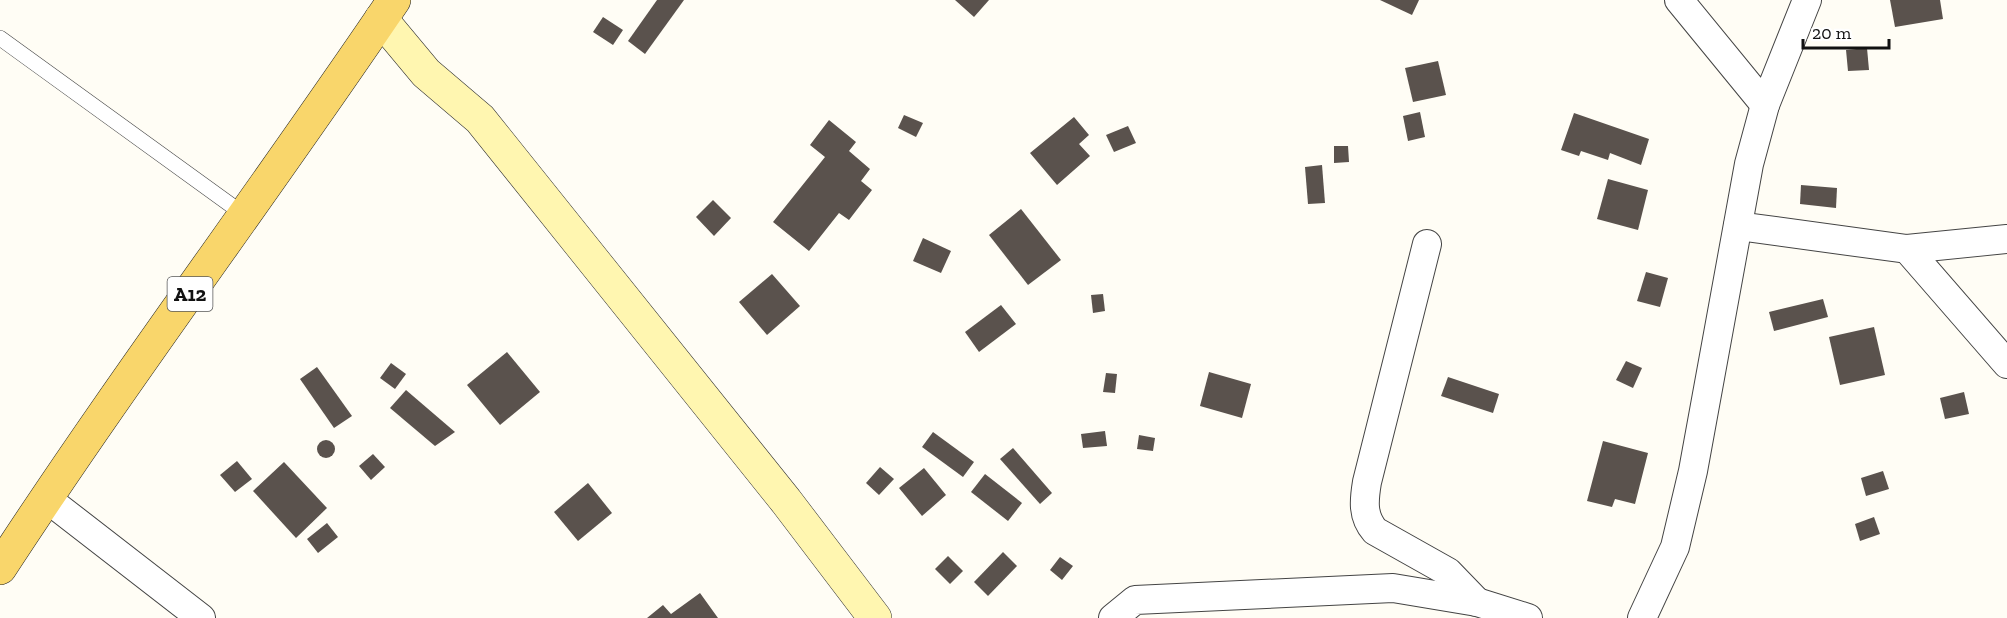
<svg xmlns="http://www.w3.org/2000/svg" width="2007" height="618" font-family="'Zilla Slab',serif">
  <rect width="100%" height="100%" fill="#fffdf5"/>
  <g fill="#5a524d">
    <path d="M657 0H684L645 54 628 41Z"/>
    <path d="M955 0H989L974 17Z"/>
    <path d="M1380 0H1419L1412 15Z"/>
    <path d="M1890 0H1940L1943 19 1895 27Z"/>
    <path d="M603 17 623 30 613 45 593 32Z"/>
    <path d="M1867 48 1869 70 1848 71 1846 50Z"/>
    <path d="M1438 61 1446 95 1413 102 1405 68Z"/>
    <path d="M1420 112 1425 137 1408 141 1403 116Z"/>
    <path d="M1574 113 1649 139 1641 165 1610 153 1608 160 1581 151 1579 156 1561 150Z"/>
    <path d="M904 115 923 123 916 137 898 128Z"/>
    <path d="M1074 117 1089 135 1079 144 1090 156 1057 185 1030 153Z"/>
    <path d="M829 120 856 142 849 151 870 169 861 181 872 190 849 220 839 213 809 251 773 222 825 157 810 145Z"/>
    <path d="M1128 126 1136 143 1114 152 1106 135Z"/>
    <path d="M1334 146H1348L1349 162 1334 163Z"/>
    <path d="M1322 165 1325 203 1308 204 1305 167Z"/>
    <path d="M1608 179 1648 190 1638 230 1597 219Z"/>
    <path d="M1801 185 1837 188 1836 208 1800 204Z"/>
    <path d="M713 200 731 218 714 236 696 217Z"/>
    <path d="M1021 209 1061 260 1028 285 989 235Z"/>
    <path d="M923 238 951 251 941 273 913 261Z"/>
    <path d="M1646 272 1668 278 1660 307 1637 301Z"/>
    <path d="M772 274 800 306 767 335 739 302Z"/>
    <path d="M1103 294 1105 311 1093 313 1091 295Z"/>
    <path d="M1823 299 1828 317 1774 331 1769 312Z"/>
    <path d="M1001 305 1016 324 979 352 965 332Z"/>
    <path d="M1874 327 1885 375 1840 385 1829 337Z"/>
    <path d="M507 352 540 392 500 425 467 385Z"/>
    <path d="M1626 361 1642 368 1633 388 1616 380Z"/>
    <path d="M391 363 406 374 395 389 380 378Z"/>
    <path d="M317 367 352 416 334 428 300 379Z"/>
    <path d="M1209 372 1251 384 1242 418 1200 406Z"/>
    <path d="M1106 373 1117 374 1115 393 1103 392Z"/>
    <path d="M1448 377 1499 394 1493 413 1441 396Z"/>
    <path d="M406 390 455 432 435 446 390 408Z"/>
    <path d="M1964 392 1969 414 1945 419 1940 398Z"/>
    <path d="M1105 431 1107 446 1083 448 1081 434Z"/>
    <path d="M933 432 974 462 963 477 922 447Z"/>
    <path d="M1139 435 1155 438 1153 451 1137 449Z"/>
    <circle cx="326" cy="449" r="9"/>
    <path d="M1603 441 1648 453 1635 504 1615 499 1612 507 1587 501Z"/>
    <path d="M1013 448 1052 493 1040 504 1000 459Z"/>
    <path d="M373 454 385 467 371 480 359 466Z"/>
    <path d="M237 461 252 479 235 492 220 475Z"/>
    <path d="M284 462 327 508 296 538 253 491Z"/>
    <path d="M880 467 894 479 879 495 866 483Z"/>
    <path d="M924 468 946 495 922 516 899 488Z"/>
    <path d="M1883 471 1889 489 1866 496 1861 478Z"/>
    <path d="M985 474 1022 503 1008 521 971 492Z"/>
    <path d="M588 483 612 513 578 541 554 512Z"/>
    <path d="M1874 517 1880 534 1860 541 1855 524Z"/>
    <path d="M327 523 338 537 318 553 307 539Z"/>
    <path d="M1003 552 1017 566 988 596 974 582Z"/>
    <path d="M948 556 963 571 950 584 935 569Z"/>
    <path d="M1060 557 1073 566 1062 580 1050 570Z"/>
    <path d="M700 593 718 618H647L663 605 671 614Z"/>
  </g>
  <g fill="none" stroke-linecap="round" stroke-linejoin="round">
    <defs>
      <path id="lane" d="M0 38 246 216"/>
      <g id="street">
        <path d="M1679 0 1765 105 1807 0"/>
        <path d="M1738 226 1907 249 2007 239"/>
        <path d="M1427 244 1367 482C1364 500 1362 516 1375 531L1448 572 1477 602"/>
        <path d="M1907 249 2007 364"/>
        <path d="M46 498 201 618"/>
        <path d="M1113 618 1135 600 1393 588 1477 602 1528 618"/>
        <path d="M1642 618 1675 547 1693 471 1749 164 1765 105"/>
      </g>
      <path id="secondary" d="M381 19 426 73 480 119 786 501 875 618"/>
      <path id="primary" d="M0 568C126 375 265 191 394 0"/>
    </defs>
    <use href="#lane" stroke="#444" stroke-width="16"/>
    <use href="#street" stroke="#444" stroke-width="30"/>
    <use href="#secondary" stroke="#333" stroke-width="34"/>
    <use href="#primary" stroke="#222" stroke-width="34"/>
    <use href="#lane" stroke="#fff" stroke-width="15"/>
    <use href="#street" stroke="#fff" stroke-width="28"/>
    <use href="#secondary" stroke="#fff6b0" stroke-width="33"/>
    <use href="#primary" stroke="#f9d66b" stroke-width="33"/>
  </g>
  <g text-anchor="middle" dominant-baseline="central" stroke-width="6" stroke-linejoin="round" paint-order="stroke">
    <rect fill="#fff" stroke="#585858" stroke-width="1.5" x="167.5" y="277" width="45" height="34" rx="4.5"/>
    <g font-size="20" font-weight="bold" fill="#111">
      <text x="190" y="294">A12</text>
    </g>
  </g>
  <path d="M1803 39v9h86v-9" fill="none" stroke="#111111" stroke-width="3"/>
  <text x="1812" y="39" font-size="18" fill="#111111" stroke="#ffffff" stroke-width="4.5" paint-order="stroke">20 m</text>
</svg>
